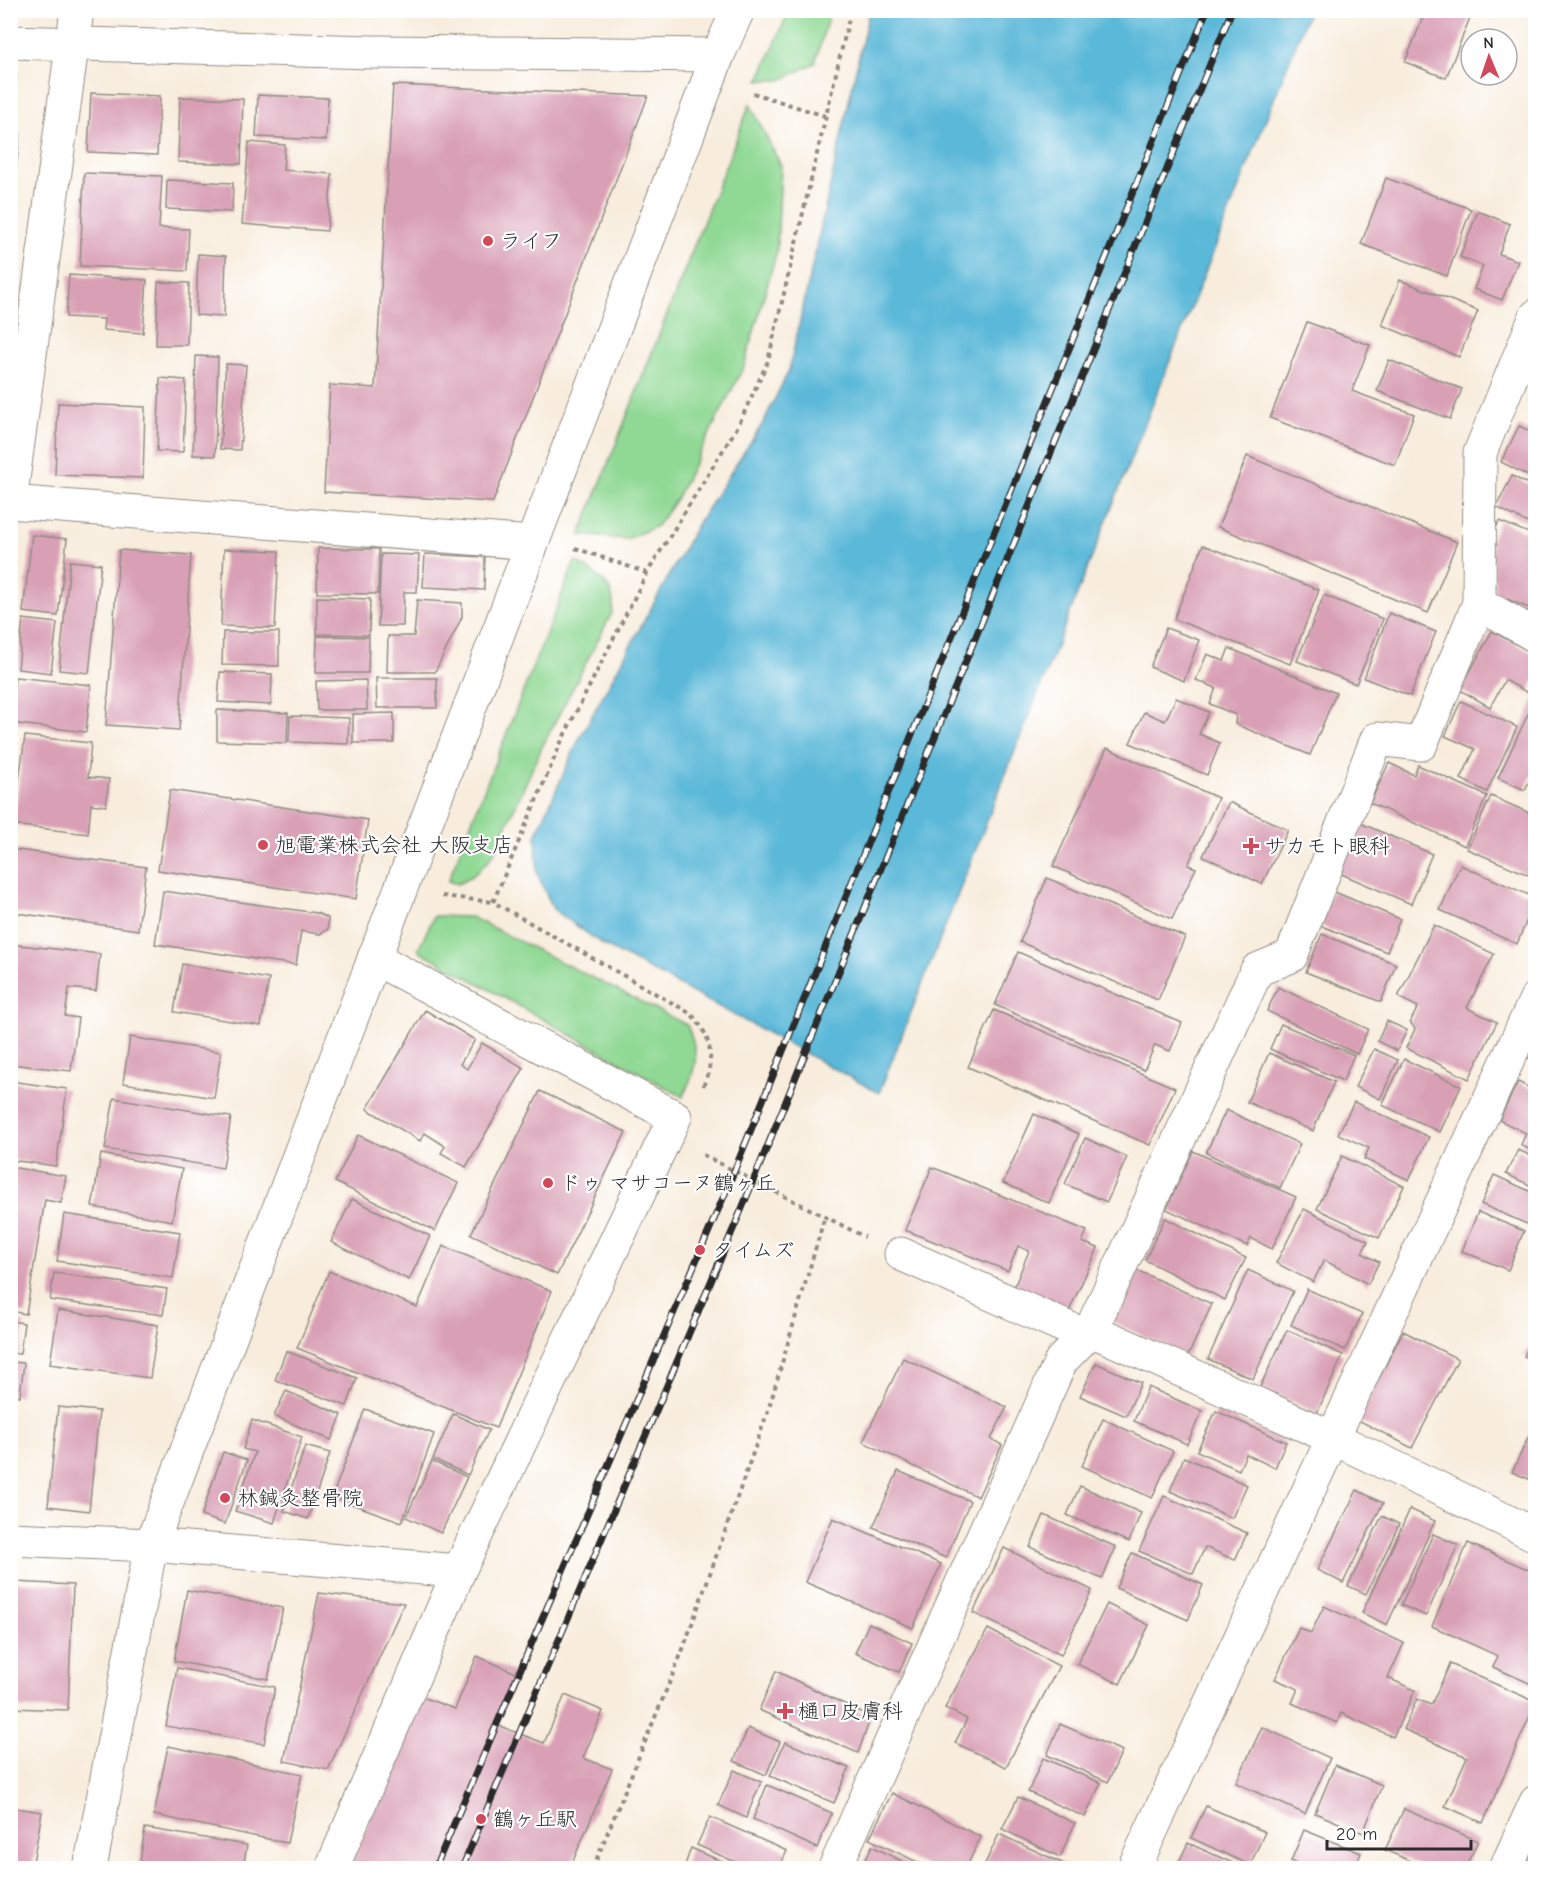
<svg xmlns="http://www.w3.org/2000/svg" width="1546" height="1879" font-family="'Comic Neue','Klee One',sans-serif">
  <rect width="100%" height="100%" fill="#fff"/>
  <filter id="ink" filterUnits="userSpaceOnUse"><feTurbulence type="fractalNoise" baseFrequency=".0167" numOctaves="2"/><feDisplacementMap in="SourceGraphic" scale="12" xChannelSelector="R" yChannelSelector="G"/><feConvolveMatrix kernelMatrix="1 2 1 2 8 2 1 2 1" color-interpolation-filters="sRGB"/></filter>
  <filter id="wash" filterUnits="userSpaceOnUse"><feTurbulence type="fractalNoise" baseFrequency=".008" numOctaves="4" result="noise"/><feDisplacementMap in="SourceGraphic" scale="24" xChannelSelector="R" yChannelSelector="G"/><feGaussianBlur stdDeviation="1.35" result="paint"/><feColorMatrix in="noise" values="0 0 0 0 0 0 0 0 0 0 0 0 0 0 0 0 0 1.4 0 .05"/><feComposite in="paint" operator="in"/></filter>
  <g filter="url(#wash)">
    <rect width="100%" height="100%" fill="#f8eddd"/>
    <g fill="#90d994" stroke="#5e8260" stroke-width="1.5">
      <path d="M789 11H830L815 63 781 80H759Z"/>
      <path d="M750 104 781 166 777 251 744 366 676 499 657 526 627 539 580 535Z"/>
      <path d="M575 561C597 575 618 585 612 613L543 745 494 853C484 867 473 878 457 884L448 881Z"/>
      <path d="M434 916 471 917 687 1025C701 1057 696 1067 683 1097L418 950Z"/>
    </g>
    <path fill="#5ab8d8" stroke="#427282" stroke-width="1.5" d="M869 11H1309L879 1093 602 944 553 909 537 873 536 835 579 739 698 523 763 423 789 370Z"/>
    <g id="blocks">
      <g fill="#d9a0b5">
        <path d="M1426 10H1473L1446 78 1405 62Z"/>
        <path d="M10 75H17L13 123H10Z"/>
        <path d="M393 85 648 96 493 502 324 492 330 385 375 388Z"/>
        <path d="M91 93 160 96 157 155 88 152Z"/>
        <path d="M258 95 328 98 326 140 256 137Z"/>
        <path d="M180 97 243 99 241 164 178 162Z"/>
        <path d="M10 131 20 133 12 205H10Z"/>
        <path d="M249 142 285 145 283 170 332 174 327 231 242 224Z"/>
        <path d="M84 173 162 176 159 228 189 229 187 271 80 266Z"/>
        <path d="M1386 178 1471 209 1447 276 1361 244Z"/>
        <path d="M167 180 233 183 232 212 166 209Z"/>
        <path d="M1478 211 1510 224 1499 254 1518 261 1502 300 1474 289 1483 266 1460 257Z"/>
        <path d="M198 254 226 256 224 317 196 315Z"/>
        <path d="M69 275 147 280 143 333 103 330 104 319 66 317Z"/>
        <path d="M1400 280 1478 311 1459 357 1382 325Z"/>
        <path d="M10 281H17L12 322H10Z"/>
        <path d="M158 282 189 283 187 345H156Z"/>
        <path d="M1307 322 1370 345 1352 391 1414 414 1395 465 1270 418Z"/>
        <path d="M196 356 218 357 215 456 193 455Z"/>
        <path d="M1389 360 1462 389 1450 419 1377 391Z"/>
        <path d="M226 364 246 365 240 450 220 449Z"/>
        <path d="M160 378 186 380 183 452 157 451Z"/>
        <path d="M58 403 145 407 143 478 55 475Z"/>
        <path d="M1519 426 1536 434V480L1501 462Z"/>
        <path d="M1247 456 1457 542 1428 613 1218 527Z"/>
        <path d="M1512 476 1536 488V527L1496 507Z"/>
        <path d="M1499 521 1536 536V611L1495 594 1491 540Z"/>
        <path d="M32 535 67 539 58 616 23 612Z"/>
        <path d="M1203 545 1319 590 1290 664 1174 619Z"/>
        <path d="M318 548 379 549 378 594 317 593Z"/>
        <path d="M224 549 279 551 275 628 221 626Z"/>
        <path d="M119 550 191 555 179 730 106 725Z"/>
        <path d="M381 554 419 555 417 592H404L403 626H378Z"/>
        <path d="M425 554 485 557 484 590 423 587Z"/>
        <path d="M70 561 101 564 89 673 59 670Z"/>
        <path d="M1324 595 1383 619 1356 684 1297 661Z"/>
        <path d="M317 597 370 599 369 635 317 634Z"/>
        <path d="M417 600 462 603V617L435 672H387L388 636H414Z"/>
        <path d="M1389 613 1436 632 1410 696 1364 678Z"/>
        <path d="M23 619 57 623 51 673 18 669Z"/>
        <path d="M1166 628 1199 640 1184 681 1150 667Z"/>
        <path d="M1492 631 1536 655V678L1528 693 1505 680 1490 707 1460 690Z"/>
        <path d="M223 632H279V666L222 665Z"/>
        <path d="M317 636 369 637 368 673H316Z"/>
        <path d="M1229 648 1336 693 1310 755 1235 724 1236 715 1210 704 1216 688 1196 680 1207 654 1224 661Z"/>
        <path d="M220 672 272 674 271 705 218 702Z"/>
        <path d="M15 677 91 685 86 732 10 723Z"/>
        <path d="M376 678H437V708H377Z"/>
        <path d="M366 680 367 710H317L316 681Z"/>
        <path d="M1536 697V767L1525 790 1498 778Z"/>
        <path d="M1176 698 1209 712 1199 734 1220 743 1207 775 1130 743 1144 712 1165 721Z"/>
        <path d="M1461 701 1517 727 1487 792 1461 779 1475 749 1445 736Z"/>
        <path d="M217 710 288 713 287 743 217 741Z"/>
        <path d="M394 713V743H353V714Z"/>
        <path d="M290 716 349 718 348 744 289 742Z"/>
        <path d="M25 736 91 743 88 777 109 779 106 806 91 804 88 834 13 825Z"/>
        <path d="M1107 748 1218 798 1188 865 1196 868 1172 919 1053 866Z"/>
        <path d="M1389 763 1414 775 1418 765 1487 796 1465 846 1370 803Z"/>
        <path d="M170 790 368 820 356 899 158 870Z"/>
        <path d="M1491 796 1536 816V878L1467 849Z"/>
        <path d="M1229 802 1288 830 1262 884 1203 856Z"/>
        <path d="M1358 822 1432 854 1411 904 1337 872Z"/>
        <path d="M10 849 146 867 138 930 10 912Z"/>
        <path d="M1460 865 1536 898 1517 944 1440 910Z"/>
        <path d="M1047 878 1185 937 1158 1000 1020 942Z"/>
        <path d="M163 891 317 913 328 918V929L320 934 301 931 296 965 155 944Z"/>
        <path d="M1332 891 1400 919 1387 952 1319 925Z"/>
        <path d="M1434 925 1494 954 1467 1008 1497 1022 1469 1079 1406 1048 1415 1029 1410 1022 1418 1007 1398 997Z"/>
        <path d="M1322 934 1396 964 1381 1002 1306 972Z"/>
        <path d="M10 944 100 954 96 991 69 988 65 1016 78 1018 71 1071 10 1064Z"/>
        <path d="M1018 952 1182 1023 1170 1051 1155 1045 1144 1070 995 1005Z"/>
        <path d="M182 964 269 979 261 1026 174 1012Z"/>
        <path d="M1278 987 1368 1029 1357 1054 1267 1011Z"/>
        <path d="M425 1010 475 1040 460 1064 467 1069 482 1043 524 1068 466 1167 441 1153 445 1146 425 1133 420 1141 367 1109Z"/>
        <path d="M994 1010 1175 1088 1150 1145 968 1067Z"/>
        <path d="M1387 1021 1407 1030 1397 1051 1377 1041Z"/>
        <path d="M1281 1024 1354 1055 1343 1081 1270 1049Z"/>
        <path d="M130 1037 221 1052 214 1098 123 1083Z"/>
        <path d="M1536 1038V1062L1526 1057Z"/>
        <path d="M1374 1049 1398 1060 1380 1099 1355 1087Z"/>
        <path d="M1269 1053 1334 1082 1313 1131 1247 1102Z"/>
        <path d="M1404 1059 1461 1086 1440 1132 1382 1105Z"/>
        <path d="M10 1081 67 1089 56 1166 10 1160Z"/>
        <path d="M1518 1082 1536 1091V1153L1521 1145 1526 1133 1499 1120Z"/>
        <path d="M540 1091 626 1132 557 1275 471 1234Z"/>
        <path d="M114 1098 231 1117 223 1168 105 1149Z"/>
        <path d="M1354 1102 1429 1137 1409 1180 1364 1159 1369 1148 1338 1134Z"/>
        <path d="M1226 1110 1300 1144 1280 1188 1206 1153Z"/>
        <path d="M1034 1114 1079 1134 1049 1203 1003 1183Z"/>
        <path d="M358 1135 458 1183 435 1231 335 1182Z"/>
        <path d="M1085 1138 1127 1157 1107 1202 1065 1184Z"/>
        <path d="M1518 1150 1536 1158V1188L1506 1174Z"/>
        <path d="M1193 1151 1296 1197 1272 1249 1251 1238 1247 1246 1166 1209Z"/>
        <path d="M101 1154 182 1169 172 1221 92 1207Z"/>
        <path d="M1342 1156 1404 1186 1379 1238 1317 1209Z"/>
        <path d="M10 1167 66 1176 61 1203 45 1200 26 1314 10 1311Z"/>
        <path d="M932 1167 1087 1231 1082 1242 1098 1248 1068 1313 1013 1290 1029 1251 1018 1246 1008 1271 905 1230Z"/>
        <path d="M1494 1175 1536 1194V1228L1481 1204Z"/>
        <path d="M352 1199 430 1236 409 1280 331 1242Z"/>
        <path d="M1304 1209 1368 1241 1362 1253 1379 1262 1368 1284 1324 1260 1313 1282 1276 1263Z"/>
        <path d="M1478 1212 1524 1231 1508 1270 1462 1251Z"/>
        <path d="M64 1214 180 1232 173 1278 57 1261Z"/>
        <path d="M1165 1218 1246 1258 1225 1300 1145 1260Z"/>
        <path d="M443 1246 552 1291 496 1428 297 1348 329 1271 417 1307Z"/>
        <path d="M1134 1269 1212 1304 1188 1356 1110 1321Z"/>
        <path d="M1248 1270 1293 1291 1253 1379 1208 1359Z"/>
        <path d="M54 1273 167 1289 163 1315 50 1300Z"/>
        <path d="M1307 1289 1362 1314 1345 1350 1291 1325Z"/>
        <path d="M58 1310 158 1325 150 1378 50 1364Z"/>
        <path d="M10 1321 24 1323 20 1354 10 1353Z"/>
        <path d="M1287 1330 1343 1355 1317 1413 1260 1387Z"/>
        <path d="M1403 1331 1458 1359 1412 1448 1358 1420Z"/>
        <path d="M1536 1332V1361L1524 1356Z"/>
        <path d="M286 1351 357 1378 347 1406 275 1380Z"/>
        <path d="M903 1358 1007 1407 991 1439 1002 1445 978 1497 863 1442Z"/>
        <path d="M10 1362 24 1363 20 1396 10 1394Z"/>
        <path d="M1096 1363 1141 1383 1126 1416 1080 1396Z"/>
        <path d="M1148 1387 1202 1411 1187 1444 1134 1421Z"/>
        <path d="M286 1391 342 1415 331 1440 274 1416Z"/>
        <path d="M58 1407 99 1411 89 1511 48 1506Z"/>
        <path d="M365 1409 434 1434 402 1522 332 1497Z"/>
        <path d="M1216 1411 1286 1442 1275 1468 1246 1454 1239 1470 1197 1451Z"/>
        <path d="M453 1414 489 1430 468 1475 433 1459Z"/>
        <path d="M1103 1419 1173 1451 1152 1498 1082 1466Z"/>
        <path d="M252 1420 302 1437 274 1523 235 1511 255 1452 243 1449Z"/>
        <path d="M1536 1421V1482L1512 1472Z"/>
        <path d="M305 1446 330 1453 308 1519 284 1511Z"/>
        <path d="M223 1452 247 1460 225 1524 201 1516Z"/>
        <path d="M1184 1457 1247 1485 1232 1518 1170 1491Z"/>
        <path d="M432 1461 467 1477 441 1533 406 1517Z"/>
        <path d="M898 1471 970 1501 946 1558 873 1527Z"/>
        <path d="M1080 1486 1141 1513 1129 1542 1067 1515Z"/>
        <path d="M1357 1490 1383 1503 1343 1583 1317 1570Z"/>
        <path d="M1164 1496 1247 1533 1235 1560 1205 1547 1193 1574 1139 1551Z"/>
        <path d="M1410 1509 1435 1521 1387 1625 1362 1613Z"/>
        <path d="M1044 1515 1116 1547 1102 1579 1030 1547Z"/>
        <path d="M1382 1516 1399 1524 1366 1594 1348 1586Z"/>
        <path d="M833 1518 941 1564 913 1628 805 1582Z"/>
        <path d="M1433 1534 1458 1545 1426 1616 1401 1605Z"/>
        <path d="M1468 1543 1536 1573V1686L1493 1667 1498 1656 1432 1626Z"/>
        <path d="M1004 1548 1092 1590 1061 1655 973 1613Z"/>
        <path d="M1132 1553 1203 1585 1188 1620 1116 1588Z"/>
        <path d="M14 1582 73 1585 68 1710 10 1708Z"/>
        <path d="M187 1590 283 1608 268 1679 174 1661Z"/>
        <path d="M319 1593 404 1603 328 1770 284 1761Z"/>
        <path d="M1107 1604 1149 1625 1120 1684 1077 1664Z"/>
        <path d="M1324 1606 1404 1643 1388 1678 1415 1690 1393 1737 1341 1713 1337 1723 1292 1703 1298 1689 1275 1679 1299 1628 1311 1633Z"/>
        <path d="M869 1623 912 1643 899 1672 855 1653Z"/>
        <path d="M988 1629 1059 1666 1006 1767 955 1743 967 1719 945 1708Z"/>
        <path d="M477 1656 516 1673 494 1724 544 1743 565 1695 603 1711 583 1758 612 1769 570 1868H349L422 1697 455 1709Z"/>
        <path d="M1450 1664 1536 1702 1483 1823 1445 1806 1467 1757 1403 1729 1417 1699 1431 1705Z"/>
        <path d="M177 1668 275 1687 264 1744 166 1726Z"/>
        <path d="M776 1671 871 1717 858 1753 759 1710Z"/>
        <path d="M1060 1724 1122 1751 1108 1782 1047 1755Z"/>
        <path d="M1262 1727 1330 1758 1305 1814 1236 1783Z"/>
        <path d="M748 1728 780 1742 766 1775 734 1761Z"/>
        <path d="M785 1742 849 1768 834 1803 770 1776Z"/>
        <path d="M168 1746 302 1774 287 1843 154 1815Z"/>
        <path d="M1043 1758 1101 1783 1085 1817 1028 1792Z"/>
        <path d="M1335 1765 1382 1785 1363 1833 1315 1813Z"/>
        <path d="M734 1770 761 1782 746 1818 718 1805Z"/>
        <path d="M767 1785 832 1813 817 1848 753 1819Z"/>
        <path d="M892 1793 981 1837 966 1868H930L869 1839Z"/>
        <path d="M1018 1797 1075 1823 1060 1857 1002 1829Z"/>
        <path d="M1206 1806 1265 1832 1250 1865 1191 1838Z"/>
        <path d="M10 1807 42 1812 32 1868H10Z"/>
        <path d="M1404 1809 1478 1841 1465 1868H1427L1385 1850Z"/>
        <path d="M710 1817 787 1851 779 1868H749L697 1845Z"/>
        <path d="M145 1828 247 1845 243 1868H139Z"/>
        <path d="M1304 1830 1361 1853 1355 1868H1310L1291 1861Z"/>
        <path d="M999 1834 1062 1863 1060 1868H983Z"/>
        <path d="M1188 1843 1244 1868H1176Z"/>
        <path d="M872 1846 915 1868H861Z"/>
        <path d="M691 1848 737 1868H684Z"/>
      </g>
    </g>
  </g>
  <g filter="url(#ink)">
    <use href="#blocks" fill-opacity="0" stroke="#928c84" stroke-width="1.5"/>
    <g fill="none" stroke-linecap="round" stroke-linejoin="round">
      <defs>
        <g id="minor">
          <path d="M10 42 372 52 718 55"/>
          <path d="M10 501 77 10"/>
          <path d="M10 502 532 543"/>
          <path d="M1479 603 1536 636"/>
          <path d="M901 1254 1086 1336"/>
          <path d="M1091 1330 1333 1438"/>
          <path d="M10 1539 151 1545"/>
          <path d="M835 1868 1061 1361 1091 1330 1257 970 1291 956 1377 739 1421 744 1479 603 1480 453 1536 316"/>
          <path d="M1134 1868 1536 999"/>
          <path d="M1506 1868 1536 1802"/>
        </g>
        <g id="tertiary">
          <path d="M1333 1438 1536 1535"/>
          <path d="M151 1545 459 1571"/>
          <path d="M90 1868 151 1545 718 55 738 10"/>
          <path d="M332 1868 459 1571 675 1117 374 958"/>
        </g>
      </defs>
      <use href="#minor" stroke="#928c84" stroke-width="35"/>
      <use href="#tertiary" stroke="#928c84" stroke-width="35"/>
      <g stroke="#928c84" stroke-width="4" stroke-dasharray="4.5 4.5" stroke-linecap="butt">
        <path d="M753 93 825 116"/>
        <path d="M575 548 647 573"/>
        <path d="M442 896 493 902"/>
        <path d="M703 1086C716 1059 711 1034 690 1013L493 902 562 740 647 573 738 426 768 361 851 10"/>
        <path d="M703 1155 865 1237"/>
        <path d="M593 1868 682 1652 768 1411 825 1216"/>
      </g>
      <use href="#minor" stroke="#fff" stroke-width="33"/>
      <use href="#tertiary" stroke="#fff" stroke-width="33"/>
      <defs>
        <g id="rail">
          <path d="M435 1868 724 1196 1207 10"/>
          <path d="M462 1868 743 1206 1232 10"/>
        </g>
      </defs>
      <use href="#rail" stroke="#2b2b2b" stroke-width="7"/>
      <use href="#rail" stroke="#fff" stroke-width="4.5" stroke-dasharray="14" stroke-linecap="butt"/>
    </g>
  </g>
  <g fill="#d1495b" stroke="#fff" stroke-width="2">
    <circle cx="488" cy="241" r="6"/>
    <circle cx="263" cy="845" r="6"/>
    <path d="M1248 837h6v6h6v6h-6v6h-6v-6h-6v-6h6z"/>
    <circle cx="548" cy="1183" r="6"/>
    <circle cx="700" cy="1250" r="6"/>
    <circle cx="225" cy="1498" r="6"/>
    <path d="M782 1702h6v6h6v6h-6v6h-6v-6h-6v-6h6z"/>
    <circle cx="481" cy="1819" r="6"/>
  </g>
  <g text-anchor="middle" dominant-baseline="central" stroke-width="4.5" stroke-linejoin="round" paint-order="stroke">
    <g font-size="21" fill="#2b2b2b" stroke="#fff" text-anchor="start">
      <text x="500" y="241">ライフ</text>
      <text x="275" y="845">旭電業株式会社 大阪支店</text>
      <text x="1264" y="846">サカモト眼科</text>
      <text x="560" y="1183">ドゥ マサコーヌ鶴ヶ丘</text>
      <text x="712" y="1250">タイムズ</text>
      <text x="237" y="1498">林鍼灸整骨院</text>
      <text x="798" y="1711">樋口皮膚科</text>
      <text x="493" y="1819">鶴ヶ丘駅</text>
    </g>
  </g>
  <rect width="1546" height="1879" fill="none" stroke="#fff" stroke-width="36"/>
  <g transform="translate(1489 57) rotate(358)"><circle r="28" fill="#ffffff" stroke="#aaaaaa" stroke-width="1.5"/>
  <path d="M0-4.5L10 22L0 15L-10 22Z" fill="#d1495b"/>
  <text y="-9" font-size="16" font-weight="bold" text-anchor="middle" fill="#2b2b2b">N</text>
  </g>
  <path d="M1327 1840v9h144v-9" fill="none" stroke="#2b2b2b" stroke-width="3"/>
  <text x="1336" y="1840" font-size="18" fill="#2b2b2b" stroke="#ffffff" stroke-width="4.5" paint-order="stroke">20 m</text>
</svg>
